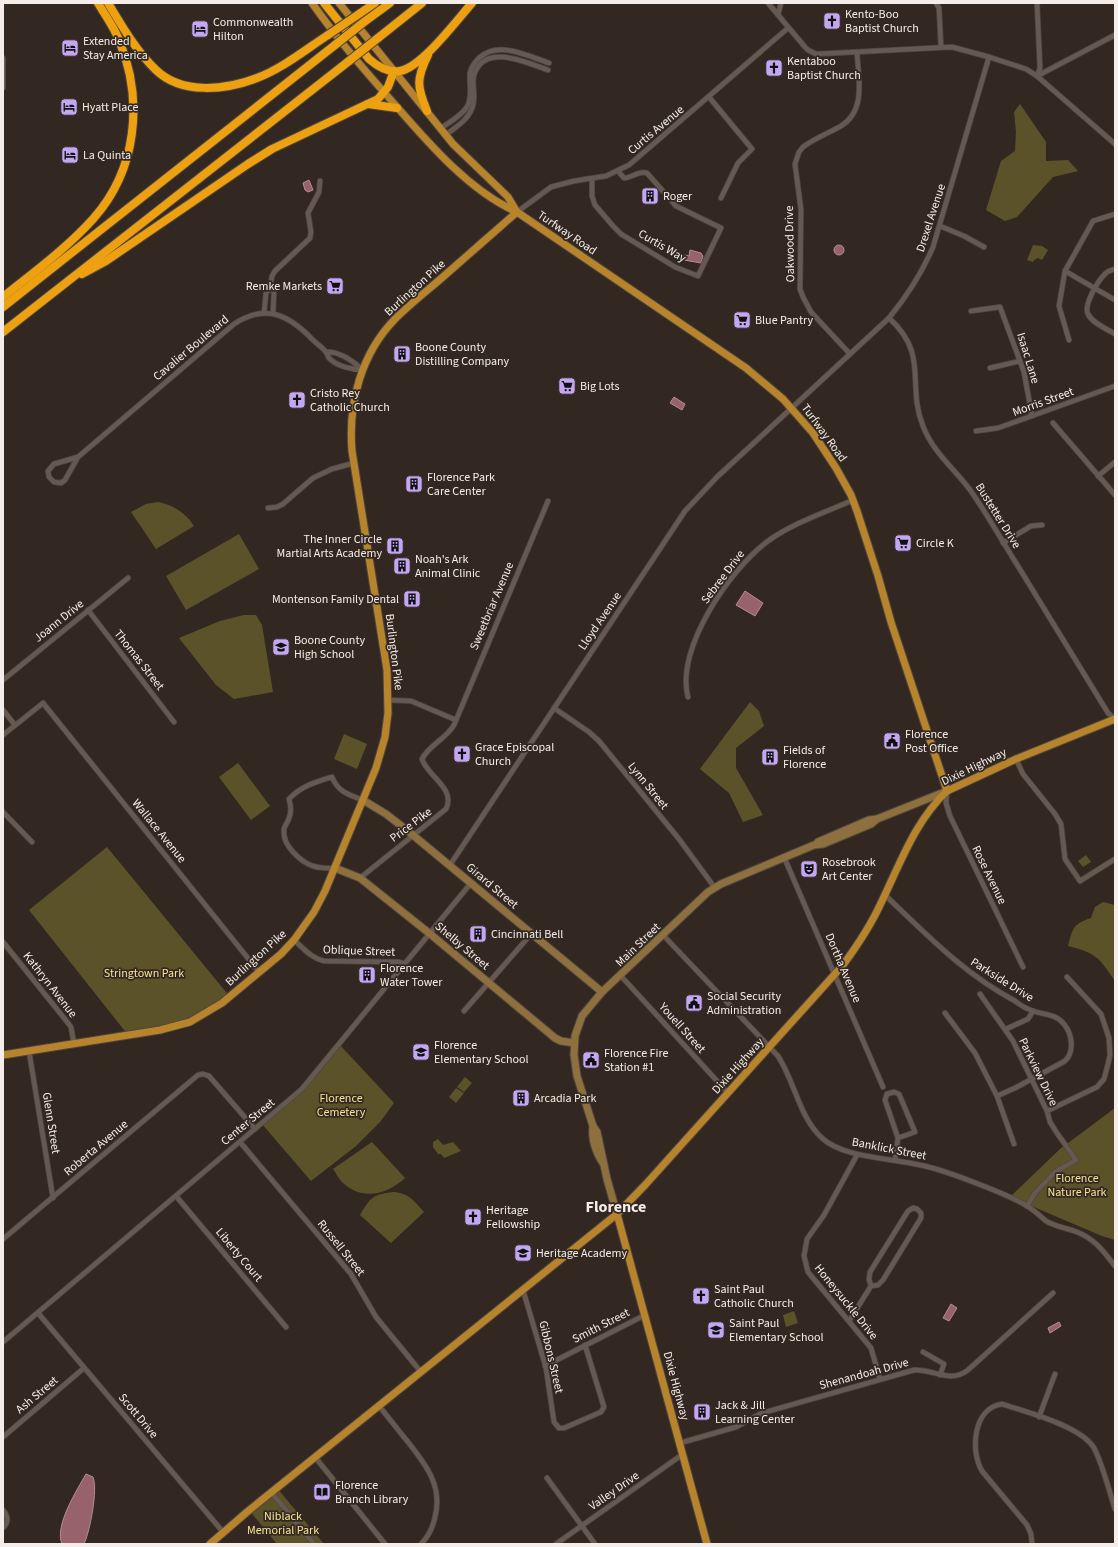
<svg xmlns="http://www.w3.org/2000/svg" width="1118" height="1547" font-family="'Source Sans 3',sans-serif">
  <rect width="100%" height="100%" fill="#332821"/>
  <g fill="#5c5229">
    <path d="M1020 104 1046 142V161L1068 160 1078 171 1053 177 1017 217 1005 221 986 210 1001 161 1015 151 1016 132 1014 112Z"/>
    <path d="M1033 245 1042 246 1048 250 1042 260 1038 258 1034 260 1033 262 1027 260Z"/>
    <path d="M158 502C173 505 186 513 194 526L156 549 131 512 146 504Z"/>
    <path d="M239 534 259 569 186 610 166 576Z"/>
    <path d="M244 615H256L262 625 273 692 234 699 216 685 179 638 220 621Z"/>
    <path d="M750 702 759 711 764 726 736 748V768L763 815 743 822 729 793 700 769Z"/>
    <path d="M344 734 367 744 357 769 334 759Z"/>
    <path d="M238 763 270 806 251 820 219 777Z"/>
    <path d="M107 847 230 997 190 1022 128 1035 29 910Z"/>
    <path d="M1086 855 1091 862 1083 867 1078 861Z"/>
    <path d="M1103 902 1115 905V981C1099 957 1096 953 1068 946 1073 928 1073 924 1091 918L1095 907Z"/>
    <path d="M339 1044 394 1103 380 1122 356 1146 311 1181 262 1124 302 1089Z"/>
    <path d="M465 1077 472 1083 464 1092 457 1087Z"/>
    <path d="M456 1088 464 1093 456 1103 449 1097Z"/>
    <path d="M1115 1108V1240L1102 1236 1010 1197 1060 1149Z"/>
    <path d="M438 1139 443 1145 453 1142 461 1151 444 1158 441 1154H438L433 1147V1142Z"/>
    <path d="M372 1142 405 1178C387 1195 361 1201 342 1182 339 1179 336 1173 333 1169Z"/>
    <path d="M393 1192C409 1193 414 1201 424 1212L391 1243 360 1215C371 1197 372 1195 393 1192Z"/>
    <path d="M794 1311 798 1323 786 1327 783 1315Z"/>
    <path d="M277 1488 324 1544H277L249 1510Z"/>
  </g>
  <g fill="#98626b" stroke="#b48c91">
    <path d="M309 180 313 190 308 192 305 190 303 183Z"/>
    <circle cx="839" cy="250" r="5"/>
    <path d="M690 250 701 253 703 256 701 263 684 260 685 255 689 256Z"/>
    <path d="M674 397 685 404 682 410 670 403Z"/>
    <path d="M745 591 763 603 755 616 736 605Z"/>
    <path d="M951 1304 957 1308 949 1321 943 1318Z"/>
    <path d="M1059 1322 1061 1326 1050 1333 1048 1328Z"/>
    <path d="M86 1474 93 1477C98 1490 90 1531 84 1544H62C54 1526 77 1490 86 1474Z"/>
  </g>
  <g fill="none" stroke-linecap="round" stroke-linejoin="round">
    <defs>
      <g id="street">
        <path d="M768 3 805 47 808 50 816 54 952 47 989 57 1026 69 1037 76 1115 144"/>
        <path d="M936 3 939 8 941 47"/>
        <path d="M778 15 781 3"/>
        <path d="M3 58V88"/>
        <path d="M1037 76 1115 35"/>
        <path d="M1037 76 1040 68 1037 3"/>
        <path d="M709 97 752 149 738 163 721 198"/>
        <path d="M441 128C450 122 461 116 467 107 473 97 469 84 470 73 471 67 475 62 479 58 498 40 528 56 549 63"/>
        <path d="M447 134C456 127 468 120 472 108 477 97 471 86 474 75 484 42 528 63 548 70"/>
        <path d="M592 179V196L595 205 613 226 621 234 675 267 698 276 721 228 676 206 647 173C639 170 632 178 624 178L618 171"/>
        <path d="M517 212 551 187 574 181 606 176 629 165 788 28"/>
        <path d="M940 226 964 236 984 247"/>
        <path d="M1115 269C1112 270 1108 271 1106 273 1099 279 1083 305 1088 314 1092 323 1107 329 1115 334"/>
        <path d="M1065 271 1115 300"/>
        <path d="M270 288 274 292 273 313"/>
        <path d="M971 311 1000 307 1024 372 1032 416"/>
        <path d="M264 313 266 293 270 288 272 276 275 271 310 238 311 232 308 213 319 192 320 181"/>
        <path d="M889 318C930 355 906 384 923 426 933 453 957 471 973 494 990 519 1005 546 1021 571 1050 618 1079 666 1108 713L1115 719"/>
        <path d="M1069 340 1059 306 1065 271 1093 221 1115 214"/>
        <path d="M326 352C339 351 353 361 363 370"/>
        <path d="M850 354 811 312 803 297 800 289 801 210 795 164 799 152 803 147C815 138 829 133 841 126 867 110 858 77 857 52"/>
        <path d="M990 368 1020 361"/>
        <path d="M1053 423 1115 495"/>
        <path d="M976 431 998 428 1115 386"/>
        <path d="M78 457 54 464 48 471 49 477 54 482 61 483 65 480 78 457 234 324C266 303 289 315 313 340 317 344 323 348 326 352 328 355 327 355 329 358 336 366 353 370 363 370"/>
        <path d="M1098 476 1115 462"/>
        <path d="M268 508 277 507 283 504 313 478 332 469 354 463"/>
        <path d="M1003 543 1031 526 1042 525"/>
        <path d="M88 610 174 722"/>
        <path d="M3 680 128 578"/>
        <path d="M688 697C675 649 730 569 768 541 793 523 824 513 853 500"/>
        <path d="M389 700 411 701 456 720"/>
        <path d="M554 708 589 732 599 741 679 839 715 888"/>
        <path d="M3 710 15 725"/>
        <path d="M3 735 43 703 259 972"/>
        <path d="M1016 759 1023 774 1055 814 1061 824 1065 859 1080 881 1115 859"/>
        <path d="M947 792 946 803 950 816 1023 967"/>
        <path d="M3 812 32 842"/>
        <path d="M784 857 883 1087"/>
        <path d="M450 865 685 511 717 477 889 318C907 296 922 273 933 247L989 57"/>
        <path d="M335 868C316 869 306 866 293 852 287 845 283 839 284 829 285 825 288 822 289 818 292 812 291 806 289 799 301 786 316 782 332 777 338 792 349 795 363 800"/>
        <path d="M360 878 446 809C456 788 428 777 422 759 429 745 446 739 454 725L548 501"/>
        <path d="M885 895C927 935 963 973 1015 1001 1020 1005 1027 1009 1033 1011 1045 1015 1056 1014 1064 1024 1072 1034 1075 1051 1065 1061L1015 1088 997 1096"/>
        <path d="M663 935 778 1056C795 1082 799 1117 822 1138 843 1158 892 1158 920 1165 945 1170 968 1180 991 1189 1003 1194 1016 1199 1027 1206 1034 1210 1040 1216 1046 1221 1056 1227 1067 1228 1077 1232 1095 1239 1104 1252 1115 1266"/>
        <path d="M294 940C303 948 311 958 324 961L399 962 405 964"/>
        <path d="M3 942 68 1023 71 1027 74 1044"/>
        <path d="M621 976 728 1093"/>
        <path d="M980 994 1013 1041 1047 1111 1050 1122 1057 1133 1076 1160 1055 1172 1035 1193 1027 1206"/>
        <path d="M464 1011 532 933"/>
        <path d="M945 1013 975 1053 997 1096 1014 1144"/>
        <path d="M1006 1029 1028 1019 1033 1011"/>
        <path d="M29 1051 53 1198"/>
        <path d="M1047 1111 1097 1087 1104 1079 1108 1064 1110 1055 1109 1038 1101 1014 1067 977"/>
        <path d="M240 1142 351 1274 376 1317 421 1372"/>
        <path d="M857 1155 824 1215 807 1239 804 1256 808 1272 871 1348 880 1379"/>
        <path d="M895 1160 898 1138 885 1100 887 1094 894 1092 899 1094 915 1132 898 1138"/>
        <path d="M176 1196 286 1327"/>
        <path d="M3 1239 198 1075 203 1074 209 1076 255 1129"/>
        <path d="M523 1290 546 1368 554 1422 559 1428H564L601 1412 604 1407 585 1345"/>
        <path d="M38 1313 223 1532"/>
        <path d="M849 1321 871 1286 878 1285 883 1280 921 1218V1213L917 1209 913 1208 908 1211 870 1272 869 1279 871 1286"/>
        <path d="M3 1342 302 1089 471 883"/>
        <path d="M923 1352 944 1364 940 1375"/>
        <path d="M545 1366 645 1315"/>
        <path d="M379 1406C389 1418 398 1430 408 1442 426 1465 443 1486 435 1517 433 1527 428 1537 421 1544"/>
        <path d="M1039 1417 1055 1374"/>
        <path d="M3 1437 84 1368"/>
        <path d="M680 1443 736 1427 762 1413 914 1370C934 1369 950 1384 968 1370L1053 1293"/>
        <path d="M315 1457 385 1544"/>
        <path d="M547 1478 595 1544"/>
        <path d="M271 1492 314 1544"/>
        <path d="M3 1510C8 1516 9 1522 3 1528"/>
        <path d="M556 1544 683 1454"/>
        <path d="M1032 1544 1031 1534 1027 1525 982 1471C970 1451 973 1408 1002 1404 1026 1412 1081 1426 1094 1448 1103 1465 1109 1491 1115 1509"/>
      </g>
      <g id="secondary">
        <path d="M363 800 386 814 408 831 602 992"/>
        <path d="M818 842 869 820 877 819"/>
        <path d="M335 868 360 878 429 933 555 1038 561 1041 574 1043"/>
        <path d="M593 1126C591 1138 596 1153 603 1163"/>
        <path d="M617 1214 607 1179 597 1132 593 1126 577 1076 574 1055 575 1036 582 1016 602 992 708 892 721 884 814 845 823 844 871 824 877 819 947 791"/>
      </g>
      <g id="primary">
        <path d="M312 3C338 40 367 73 397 107 430 145 471 192 517 212L746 368 783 399 813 433 836 468 851 495 857 511 878 576 891 622 947 791"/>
        <path d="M339 3 453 144 508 197 517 212"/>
        <path d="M3 1055 160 1030 190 1022 222 1003 281 954 294 940 314 912 325 891 376 768 385 737 388 713 387 670 352 451C348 403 361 354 395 319 410 304 428 290 444 276 468 255 493 233 517 212"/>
        <path d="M617 1214 707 1544"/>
        <path d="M210 1544 247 1512 617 1214 646 1184 843 965C857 946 871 925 881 903 900 864 915 821 947 791L1016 759 1115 719"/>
      </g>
      <g id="highway">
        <path d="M108 3C122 26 136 51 156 70 182 95 226 90 257 78 283 68 305 50 328 35"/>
        <path d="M324 3 369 59C377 66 389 73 400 71 422 67 457 20 472 3"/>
        <path d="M359 14 375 3"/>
        <path d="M364 22 390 3"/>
        <path d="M378 38 422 3"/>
        <path d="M368 104 397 108"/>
        <path d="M427 111C417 87 416 79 428 55"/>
        <path d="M82 274 106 261 248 164 272 149 378 99 388 87 394 71"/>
        <path d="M3 297C34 272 66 249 93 219 137 170 144 100 119 40 114 27 105 15 98 3"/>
        <path d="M3 307 335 45"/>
        <path d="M3 332 349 61"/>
      </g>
    </defs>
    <use href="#street" stroke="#4f4640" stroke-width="6"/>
    <use href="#secondary" stroke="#4f4640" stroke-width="9"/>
    <use href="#primary" stroke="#4f4640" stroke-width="9"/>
    <use href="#highway" stroke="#4f4640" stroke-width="10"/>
    <use href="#street" stroke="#665951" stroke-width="4.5"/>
    <use href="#secondary" stroke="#8e6f3e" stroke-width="7"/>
    <use href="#primary" stroke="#b7842b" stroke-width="7"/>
    <use href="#highway" stroke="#eda111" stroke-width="8"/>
    <defs>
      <g id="highway-bridge">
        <path d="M328 35 359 14"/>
        <path d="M335 45 364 22"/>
        <path d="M349 61 378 38"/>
      </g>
    </defs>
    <use href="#highway-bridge" stroke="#4f4640" stroke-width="10" stroke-linecap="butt"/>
    <use href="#highway-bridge" stroke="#eda111" stroke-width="8"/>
  </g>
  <defs>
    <symbol id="church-square" viewBox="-11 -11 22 22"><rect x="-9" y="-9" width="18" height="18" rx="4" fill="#c3a7f2" stroke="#332821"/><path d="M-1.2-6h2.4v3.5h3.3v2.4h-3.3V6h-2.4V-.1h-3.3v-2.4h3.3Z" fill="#111"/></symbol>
    <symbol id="hotel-square" viewBox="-11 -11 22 22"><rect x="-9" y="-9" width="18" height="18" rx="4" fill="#c3a7f2" stroke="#332821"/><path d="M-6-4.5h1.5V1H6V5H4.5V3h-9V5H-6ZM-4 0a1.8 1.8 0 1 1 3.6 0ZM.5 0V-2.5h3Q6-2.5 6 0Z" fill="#111"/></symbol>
    <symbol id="building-square" viewBox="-11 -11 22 22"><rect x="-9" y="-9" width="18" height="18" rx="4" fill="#c3a7f2" stroke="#332821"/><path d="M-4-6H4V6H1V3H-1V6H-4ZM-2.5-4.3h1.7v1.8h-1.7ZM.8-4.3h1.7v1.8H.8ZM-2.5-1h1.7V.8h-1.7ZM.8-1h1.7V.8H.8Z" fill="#111"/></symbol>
    <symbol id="supermarket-square" viewBox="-11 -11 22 22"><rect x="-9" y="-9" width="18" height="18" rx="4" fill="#c3a7f2" stroke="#332821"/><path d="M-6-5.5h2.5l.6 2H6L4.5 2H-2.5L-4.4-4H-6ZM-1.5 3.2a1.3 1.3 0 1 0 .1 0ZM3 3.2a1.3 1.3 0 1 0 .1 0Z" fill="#111"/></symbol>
    <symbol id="school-square" viewBox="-11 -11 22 22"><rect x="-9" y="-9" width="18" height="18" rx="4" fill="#c3a7f2" stroke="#332821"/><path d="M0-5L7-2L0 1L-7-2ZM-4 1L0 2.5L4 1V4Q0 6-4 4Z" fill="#111"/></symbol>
    <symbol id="civic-square" viewBox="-11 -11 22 22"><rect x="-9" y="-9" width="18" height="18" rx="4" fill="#c3a7f2" stroke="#332821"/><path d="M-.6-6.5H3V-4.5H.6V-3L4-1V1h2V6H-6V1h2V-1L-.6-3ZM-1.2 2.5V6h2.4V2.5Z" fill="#111"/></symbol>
    <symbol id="theatre-square" viewBox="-11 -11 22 22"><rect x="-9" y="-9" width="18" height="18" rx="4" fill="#c3a7f2" stroke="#332821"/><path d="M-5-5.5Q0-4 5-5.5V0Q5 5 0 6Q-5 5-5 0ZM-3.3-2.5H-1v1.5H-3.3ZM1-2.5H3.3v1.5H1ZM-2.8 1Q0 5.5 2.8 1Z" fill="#111"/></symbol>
    <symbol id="library-square" viewBox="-11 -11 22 22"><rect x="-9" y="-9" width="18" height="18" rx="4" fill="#c3a7f2" stroke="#332821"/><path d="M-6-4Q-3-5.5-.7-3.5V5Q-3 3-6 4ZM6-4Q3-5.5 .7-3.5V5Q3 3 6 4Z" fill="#111"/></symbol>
  </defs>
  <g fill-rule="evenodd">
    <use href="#church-square" x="822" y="11" width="20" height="20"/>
    <use href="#hotel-square" x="190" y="19" width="20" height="20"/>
    <use href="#hotel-square" x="60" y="38" width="20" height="20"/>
    <use href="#church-square" x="764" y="58" width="20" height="20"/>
    <use href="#hotel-square" x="59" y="97" width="20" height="20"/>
    <use href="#hotel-square" x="60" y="145" width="20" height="20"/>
    <use href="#building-square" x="640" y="186" width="20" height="20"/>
    <use href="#supermarket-square" x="325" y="276" width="20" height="20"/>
    <use href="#supermarket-square" x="732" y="310" width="20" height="20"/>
    <use href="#building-square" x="392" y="344" width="20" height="20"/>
    <use href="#supermarket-square" x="557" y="376" width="20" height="20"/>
    <use href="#church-square" x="287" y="390" width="20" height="20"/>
    <use href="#building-square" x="404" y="474" width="20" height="20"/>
    <use href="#supermarket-square" x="893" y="533" width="20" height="20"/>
    <use href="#building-square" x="385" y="536" width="20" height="20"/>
    <use href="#building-square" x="392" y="556" width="20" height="20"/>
    <use href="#building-square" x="402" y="589" width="20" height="20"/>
    <use href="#school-square" x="271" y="637" width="20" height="20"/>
    <use href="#civic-square" x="882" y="731" width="20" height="20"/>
    <use href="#church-square" x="452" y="744" width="20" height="20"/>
    <use href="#building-square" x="760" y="747" width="20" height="20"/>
    <use href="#theatre-square" x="799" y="859" width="20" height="20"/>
    <use href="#building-square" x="468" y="924" width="20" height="20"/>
    <use href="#building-square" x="357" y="965" width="20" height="20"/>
    <use href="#civic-square" x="684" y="993" width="20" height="20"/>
    <use href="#school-square" x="411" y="1042" width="20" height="20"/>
    <use href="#civic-square" x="581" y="1050" width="20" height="20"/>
    <use href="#building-square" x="511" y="1088" width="20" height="20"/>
    <use href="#church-square" x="463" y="1207" width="20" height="20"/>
    <use href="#school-square" x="513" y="1243" width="20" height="20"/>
    <use href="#church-square" x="691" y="1286" width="20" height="20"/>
    <use href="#school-square" x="706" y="1320" width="20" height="20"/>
    <use href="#building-square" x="692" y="1402" width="20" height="20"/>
    <use href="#library-square" x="312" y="1482" width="20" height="20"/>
  </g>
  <g text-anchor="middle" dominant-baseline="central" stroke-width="3.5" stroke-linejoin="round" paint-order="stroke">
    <g font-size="12" fill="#f5ede9" stroke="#332821" text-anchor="start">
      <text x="845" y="14">Kento-Boo<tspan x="845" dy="14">Baptist Church</tspan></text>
      <text x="213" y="22">Commonwealth<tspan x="213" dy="14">Hilton</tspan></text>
      <text x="83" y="41">Extended<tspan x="83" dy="14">Stay America</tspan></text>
      <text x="787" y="61">Kentaboo<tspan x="787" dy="14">Baptist Church</tspan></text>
      <text x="82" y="107">Hyatt Place</text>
      <text x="83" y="155">La Quinta</text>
      <text x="663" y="196">Roger</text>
      <text x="322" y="286" text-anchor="end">Remke Markets</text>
      <text x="755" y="320">Blue Pantry</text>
      <text x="415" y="347">Boone County<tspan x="415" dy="14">Distilling Company</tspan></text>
      <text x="580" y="386">Big Lots</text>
      <text x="310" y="393">Cristo Rey<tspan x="310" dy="14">Catholic Church</tspan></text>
      <text x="427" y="477">Florence Park<tspan x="427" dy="14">Care Center</tspan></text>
      <text x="382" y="539" text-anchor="end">The Inner Circle<tspan x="382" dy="14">Martial Arts Academy</tspan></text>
      <text x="916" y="543">Circle K</text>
      <text x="415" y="559">Noah's Ark<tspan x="415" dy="14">Animal Clinic</tspan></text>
      <text x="399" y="599" text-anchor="end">Montenson Family Dental</text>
      <text x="294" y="640">Boone County<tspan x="294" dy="14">High School</tspan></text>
      <text x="905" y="734">Florence<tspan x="905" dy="14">Post Office</tspan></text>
      <text x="475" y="747">Grace Episcopal<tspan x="475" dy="14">Church</tspan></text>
      <text x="783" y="750">Fields of<tspan x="783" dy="14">Florence</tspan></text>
      <text x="822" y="862">Rosebrook<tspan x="822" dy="14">Art Center</tspan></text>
      <text x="491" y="934">Cincinnati Bell</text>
      <text x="380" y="968">Florence<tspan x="380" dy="14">Water Tower</tspan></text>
      <text x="707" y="996">Social Security<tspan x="707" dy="14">Administration</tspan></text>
      <text x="434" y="1045">Florence<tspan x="434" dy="14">Elementary School</tspan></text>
      <text x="604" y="1053">Florence Fire<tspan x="604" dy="14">Station #1</tspan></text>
      <text x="534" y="1098">Arcadia Park</text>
      <text x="486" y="1210">Heritage<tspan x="486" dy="14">Fellowship</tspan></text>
      <text x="536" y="1253">Heritage Academy</text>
      <text x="714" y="1289">Saint Paul<tspan x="714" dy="14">Catholic Church</tspan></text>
      <text x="729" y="1323">Saint Paul<tspan x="729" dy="14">Elementary School</tspan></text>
      <text x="715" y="1405">Jack &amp; Jill<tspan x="715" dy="14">Learning Center</tspan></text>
      <text x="335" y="1485">Florence<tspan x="335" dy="14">Branch Library</tspan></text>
    </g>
    <g font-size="12" fill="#f5ede9" stroke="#332821">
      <text transform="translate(656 130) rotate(-40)">Curtis Avenue</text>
      <text transform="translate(931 218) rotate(-72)">Drexel Avenue</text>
      <text transform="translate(567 233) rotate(34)">Turfway Road</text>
      <text transform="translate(790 244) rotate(-91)">Oakwood Drive</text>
      <text transform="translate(662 246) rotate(30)">Curtis Way</text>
      <text transform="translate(415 288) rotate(-42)">Burlington Pike</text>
      <text transform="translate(191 348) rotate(-40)">Cavalier Boulevard</text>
      <text transform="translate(1028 358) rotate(73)">Isaac Lane</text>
      <text transform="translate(1043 402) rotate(-20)">Morris Street</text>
      <text transform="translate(824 433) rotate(54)">Turfway Road</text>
      <text transform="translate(998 516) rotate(58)">Bustetter Drive</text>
      <text transform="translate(723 577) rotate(-53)">Sebree Drive</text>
      <text transform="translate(492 606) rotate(-67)">Sweetbriar Avenue</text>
      <text transform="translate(59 621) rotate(-39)">Joann Drive</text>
      <text transform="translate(600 621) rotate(-56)">Lloyd Avenue</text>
      <text transform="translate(394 652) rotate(83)">Burlington Pike</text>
      <text transform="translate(139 660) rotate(52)">Thomas Street</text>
      <text transform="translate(974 767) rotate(-26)">Dixie Highway</text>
      <text transform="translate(648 786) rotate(51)">Lynn Street</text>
      <text transform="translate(411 825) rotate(-37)">Price Pike</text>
      <text transform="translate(159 831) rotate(51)">Wallace Avenue</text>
      <text transform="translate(989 875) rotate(64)">Rose Avenue</text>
      <text transform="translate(492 886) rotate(40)">Girard Street</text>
      <text transform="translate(638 945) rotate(-44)">Main Street</text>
      <text transform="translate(462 946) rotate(40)">Shelby Street</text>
      <text transform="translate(359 951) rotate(2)">Oblique Street</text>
      <text transform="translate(256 958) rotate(-42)">Burlington Pike</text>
      <text transform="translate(843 968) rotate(67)">Dortha Avenue</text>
      <text transform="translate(1002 980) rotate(32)">Parkside Drive</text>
      <text transform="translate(50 985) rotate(52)">Kathryn Avenue</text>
      <text transform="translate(682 1028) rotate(48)">Youell Street</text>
      <text transform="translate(738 1066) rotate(-48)">Dixie Highway</text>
      <text transform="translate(1038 1072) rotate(64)">Parkview Drive</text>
      <text transform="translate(248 1122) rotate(-40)">Center Street</text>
      <text transform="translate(51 1123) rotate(81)">Glenn Street</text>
      <text transform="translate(96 1148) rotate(-40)">Roberta Avenue</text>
      <text transform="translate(889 1149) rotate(11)">Banklick Street</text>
      <text transform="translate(341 1248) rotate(51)">Russell Street</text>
      <text transform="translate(239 1255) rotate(50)">Liberty Court</text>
      <text transform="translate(846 1302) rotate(51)">Honeysuckle Drive</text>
      <text transform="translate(601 1326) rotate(-27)">Smith Street</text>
      <text transform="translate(551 1357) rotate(77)">Gibbons Street</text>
      <text transform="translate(864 1374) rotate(-15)">Shenandoah Drive</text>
      <text transform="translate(676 1386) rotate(75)">Dixie Highway</text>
      <text transform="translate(37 1395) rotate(-40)">Ash Street</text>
      <text transform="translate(138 1416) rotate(50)">Scott Drive</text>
      <text transform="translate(614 1491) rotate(-35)">Valley Drive</text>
    </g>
    <g font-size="12" fill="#f6e494" stroke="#332821">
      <text x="144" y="973">Stringtown Park</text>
      <text x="341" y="1098">Florence<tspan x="341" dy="14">Cemetery</tspan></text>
      <text x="1077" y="1178">Florence<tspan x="1077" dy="14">Nature Park</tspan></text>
      <text x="283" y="1516">Niblack<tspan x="283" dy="14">Memorial Park</tspan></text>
    </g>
    <g font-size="16" font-weight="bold" fill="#f5ede9" stroke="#332821">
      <text x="616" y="1207">Florence</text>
    </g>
  </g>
  <rect width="1118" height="1547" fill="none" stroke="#f5ede9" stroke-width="8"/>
</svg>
